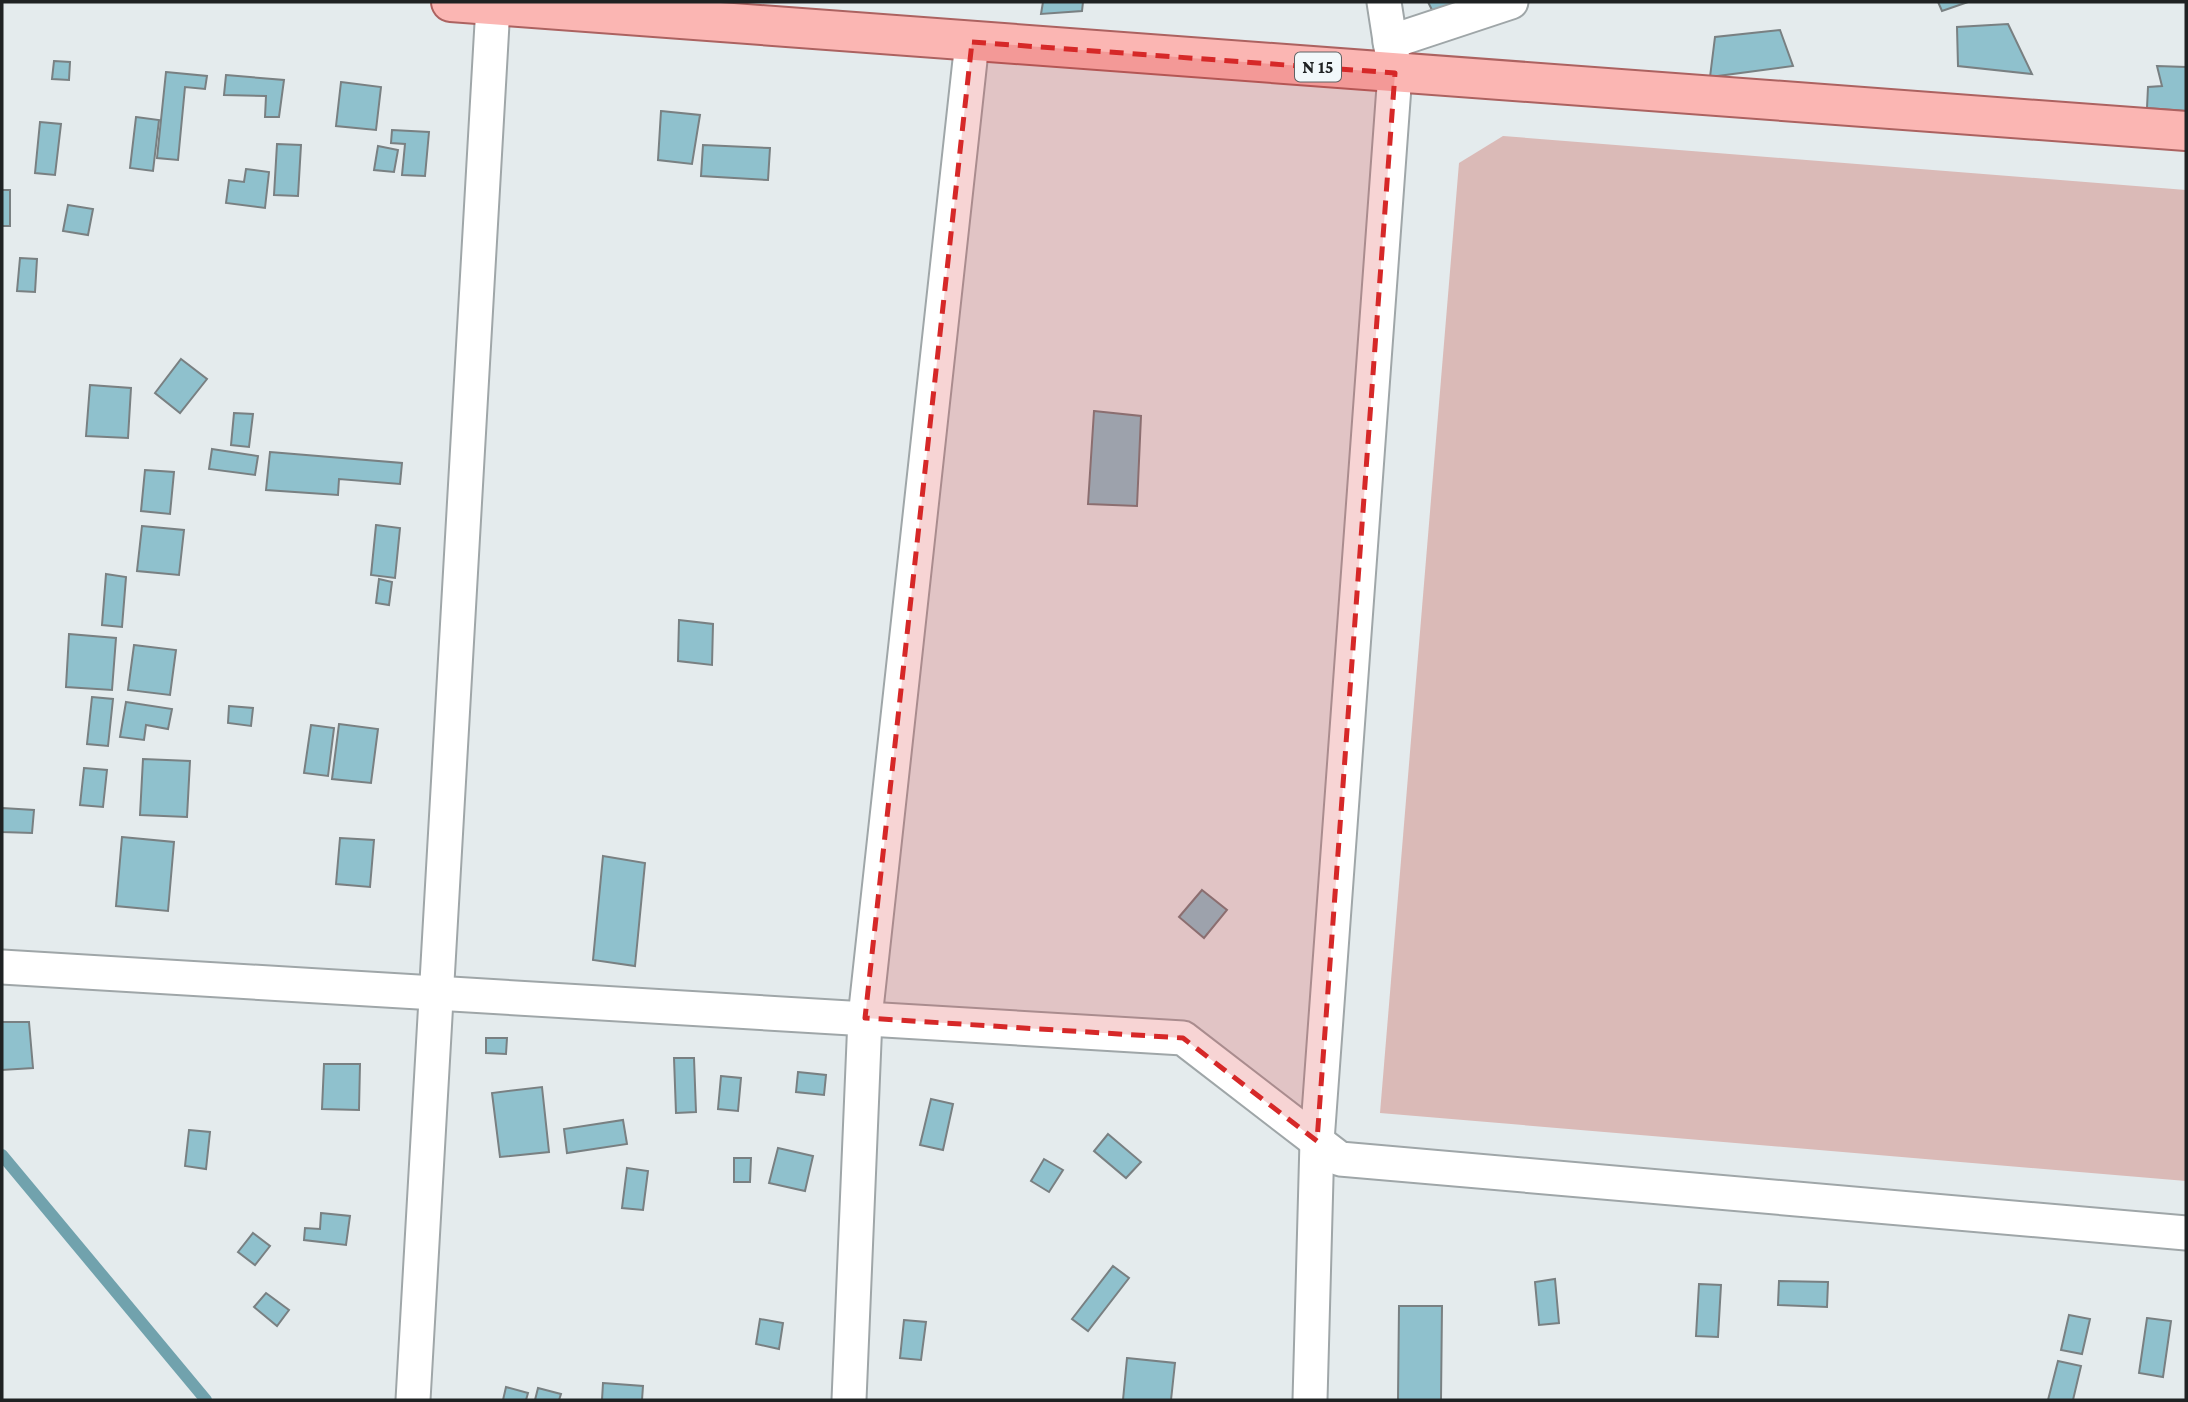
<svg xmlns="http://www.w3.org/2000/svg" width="2188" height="1402" font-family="'Crimson Pro',serif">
  <rect width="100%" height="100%" fill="#e4ebed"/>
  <path fill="#dabab7" d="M1503 136 2186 190V1181L1380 1113 1459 163Z"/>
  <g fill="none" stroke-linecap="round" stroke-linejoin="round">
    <path stroke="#71a2ad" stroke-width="12" d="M2 1155 206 1400"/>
  </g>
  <g fill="#8fc1cd" stroke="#798082" stroke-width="2">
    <path d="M1043 2H1083L1082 11 1041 14Z"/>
    <path d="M1428 2H1469L1433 12Z"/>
    <path d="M1938 2H1968L1942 11Z"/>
    <path d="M2008 24 2032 74 1958 66 1957 27Z"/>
    <path d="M1780 30 1793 66 1710 77 1715 37Z"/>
    <path d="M54 61 70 62 69 80 52 79Z"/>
    <path d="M2157 66 2186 67V111L2147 108 2148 87 2162 86Z"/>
    <path d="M166 72 207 76 205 89 185 87 178 160 157 158Z"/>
    <path d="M226 75 284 80 279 117H265L266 96 224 95Z"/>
    <path d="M341 82 381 87 376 130 336 126Z"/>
    <path d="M661 111 700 115 692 164 658 160Z"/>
    <path d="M136 117 159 120 153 171 130 168Z"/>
    <path d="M40 122 61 124 55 175 35 173Z"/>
    <path d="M392 130 429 132 425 176 402 175 405 144 391 143Z"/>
    <path d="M277 144 301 145 298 196 274 195Z"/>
    <path d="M703 145 770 148 768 180 701 176Z"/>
    <path d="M378 146 398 150 394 172 374 170Z"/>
    <path d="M246 169 269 172 265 208 226 203 229 180 244 182Z"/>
    <rect x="2" y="190" width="8" height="36"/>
    <path d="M68 205 93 209 88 235 63 231Z"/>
    <path d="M20 258 37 259 35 292 17 291Z"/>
    <path d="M181 359 207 379 180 413 155 393Z"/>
    <path d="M90 385 131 388 128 438 86 436Z"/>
    <path d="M1094 411 1141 416 1137 506 1088 504Z"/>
    <path d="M234 413 253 414 249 447 231 445Z"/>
    <path d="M212 449 258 456 255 475 209 469Z"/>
    <path d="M270 452 402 463 400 484 339 479 338 495 266 490Z"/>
    <path d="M145 470 174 472 170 514 141 511Z"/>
    <path d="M376 525 400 528 395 578 371 575Z"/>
    <path d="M142 526 184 530 179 575 137 571Z"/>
    <path d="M106 574 126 577 122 627 102 625Z"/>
    <path d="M379 579 392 582 389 605 376 603Z"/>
    <path d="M679 620 713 624 712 665 678 661Z"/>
    <path d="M69 634 116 638 112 690 66 687Z"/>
    <path d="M134 645 176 650 170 695 128 690Z"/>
    <path d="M92 697 113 699 108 746 87 744Z"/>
    <path d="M126 702 172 709 168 729 146 725 144 740 120 737Z"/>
    <path d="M229 706 253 708 251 726 228 723Z"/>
    <path d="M339 724 378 729 371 783 332 779Z"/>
    <path d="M311 725 334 728 328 776 304 773Z"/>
    <path d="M143 759 190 761 187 817 140 815Z"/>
    <path d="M84 768 107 770 103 807 80 805Z"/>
    <path d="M2 808 34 810 32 833 2 832Z"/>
    <path d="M122 837 174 842 168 911 116 906Z"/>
    <path d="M340 838 374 840 370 887 336 884Z"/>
    <path d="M603 856 645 863 635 966 593 960Z"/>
    <path d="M1202 890 1227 910 1204 938 1179 917Z"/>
    <path d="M2 1022H29L33 1068 2 1070Z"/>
    <path d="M486 1038H507L506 1054 486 1053Z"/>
    <path d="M674 1058H694L696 1112 676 1113Z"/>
    <path d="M324 1064H360L359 1110 322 1109Z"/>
    <path d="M798 1072 826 1075 824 1095 796 1092Z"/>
    <path d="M721 1076 741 1078 738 1111 718 1109Z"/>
    <path d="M542 1087 549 1152 500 1157 492 1093Z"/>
    <path d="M931 1099 953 1104 943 1150 920 1145Z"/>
    <path d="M623 1120 627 1144 567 1153 564 1129Z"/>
    <path d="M189 1130 210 1132 206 1169 185 1166Z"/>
    <path d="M1108 1134 1141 1162 1126 1178 1094 1151Z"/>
    <path d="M778 1148 813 1156 805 1191 769 1183Z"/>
    <path d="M734 1158H751L750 1182H734Z"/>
    <path d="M1044 1159 1063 1170 1049 1192 1031 1181Z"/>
    <path d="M627 1168 648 1171 643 1210 622 1208Z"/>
    <path d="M321 1213 350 1216 346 1245 304 1240 305 1228 320 1229Z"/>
    <path d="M253 1233 270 1246 255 1265 238 1252Z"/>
    <path d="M1113 1266 1129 1278 1088 1331 1072 1319Z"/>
    <path d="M1555 1279 1559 1323 1539 1325 1535 1282Z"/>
    <path d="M1779 1281 1828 1282 1827 1307 1778 1305Z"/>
    <path d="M1699 1284 1721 1285 1718 1337 1696 1336Z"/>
    <path d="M266 1293 289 1310 277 1326 254 1307Z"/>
    <path d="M1399 1306H1442L1441 1400H1398Z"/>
    <path d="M2069 1315 2090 1319 2082 1354 2061 1350Z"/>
    <path d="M2147 1318 2171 1321 2163 1377 2139 1373Z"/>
    <path d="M760 1319 783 1323 779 1349 756 1344Z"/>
    <path d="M904 1320 926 1322 921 1360 900 1358Z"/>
    <path d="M1127 1358 1175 1363 1171 1400H1123Z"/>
    <path d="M2058 1361 2081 1366 2073 1400H2048Z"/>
    <path d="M603 1383 643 1386 642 1400H602Z"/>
    <path d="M506 1387 528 1393 526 1400H503Z"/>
    <path d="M538 1388 561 1394 559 1400H535Z"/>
  </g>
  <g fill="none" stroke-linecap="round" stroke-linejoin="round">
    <defs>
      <g id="minor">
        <path d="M1390 42 1511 2"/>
        <path d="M2 967 1183 1038 1340 1159 2186 1233"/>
        <path d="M413 1400 493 6"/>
        <path d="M849 1400 865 1018 972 42"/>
        <path d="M1310 1400 1317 1141 1395 73 1384 2"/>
      </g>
      <path id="primary" d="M451 2 2186 131"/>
    </defs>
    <use href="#minor" stroke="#9fa6a8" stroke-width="37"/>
    <use href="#primary" stroke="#ac6260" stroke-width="42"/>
    <use href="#minor" stroke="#fff" stroke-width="33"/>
    <use href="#primary" stroke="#fbb6b3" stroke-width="38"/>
  </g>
  <path fill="#d62828" fill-opacity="0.2" stroke="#d62828" stroke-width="5" stroke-dasharray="14 9" stroke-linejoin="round" d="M972 42 1395 73 1317 1141 1183 1038 865 1018Z"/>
  <g text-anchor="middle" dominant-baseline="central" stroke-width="6" stroke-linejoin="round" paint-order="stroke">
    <rect fill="#f1f8fa" stroke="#5e6264" stroke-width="2" x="1295" y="52.5" width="46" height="29" rx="5"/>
    <g font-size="18" font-weight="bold" fill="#1f2223">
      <text x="1318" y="67">N 15</text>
    </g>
  </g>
  <rect width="2188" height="1402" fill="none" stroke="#1f2223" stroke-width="7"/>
</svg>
